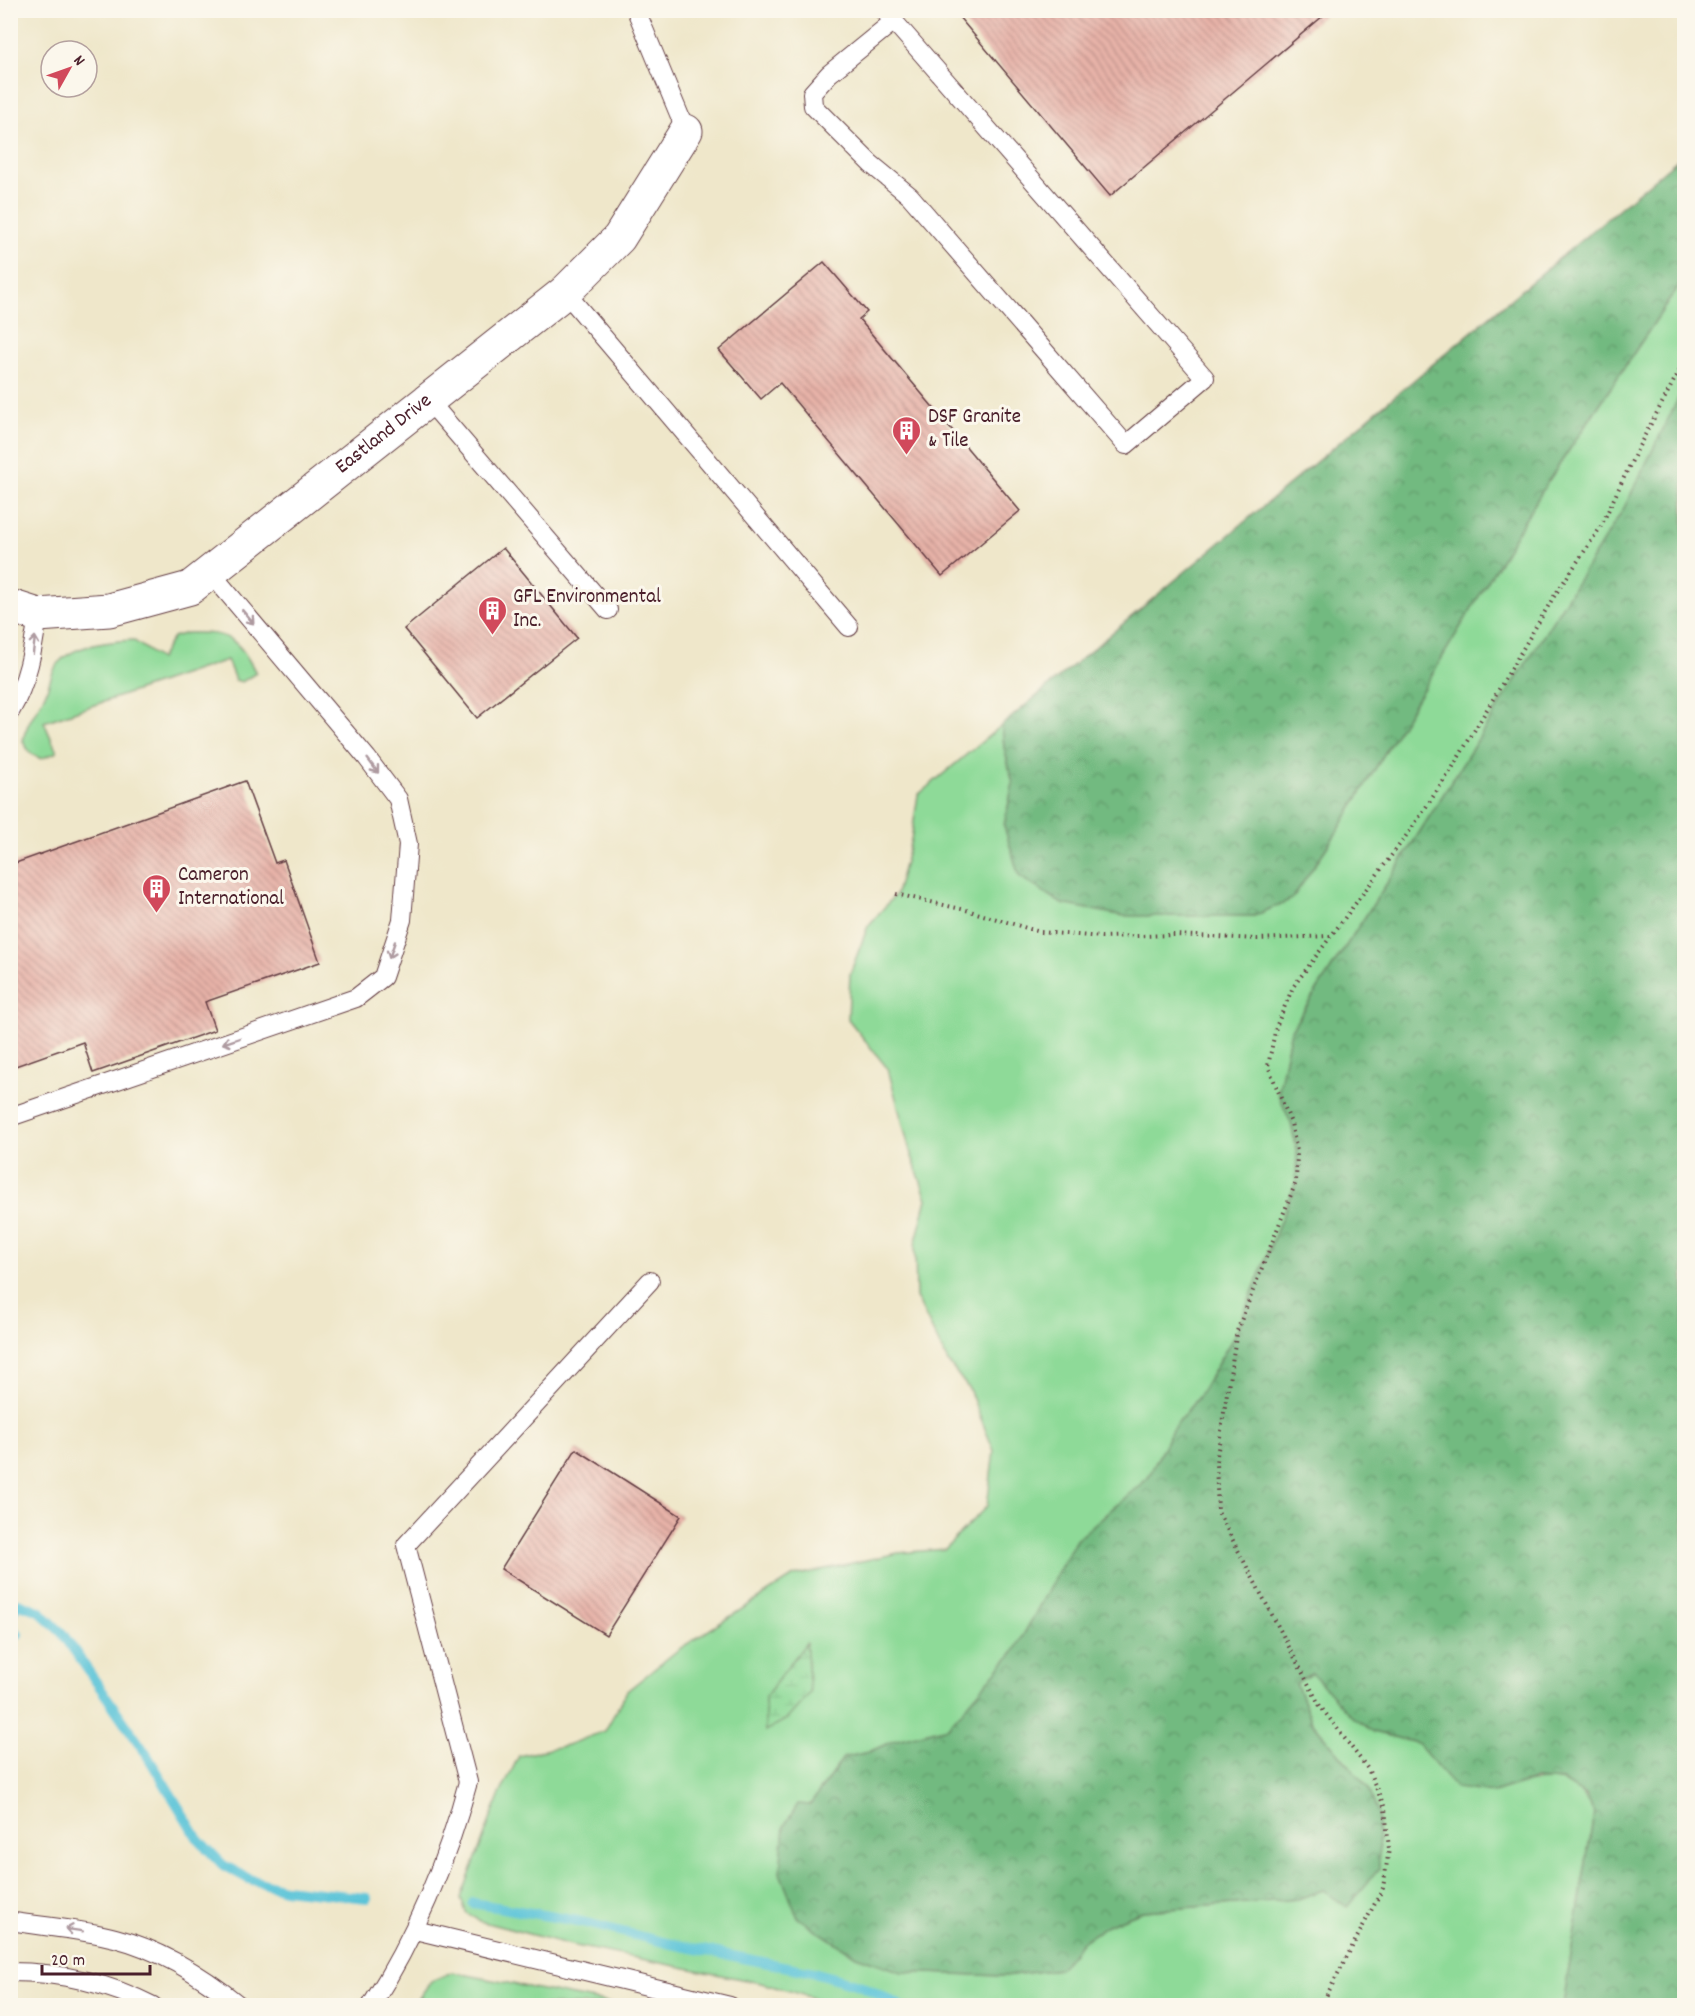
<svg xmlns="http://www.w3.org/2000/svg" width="1695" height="2016" font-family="Dekko,sans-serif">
  <defs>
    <pattern id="forest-crowns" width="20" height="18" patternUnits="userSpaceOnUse" patternTransform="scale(1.5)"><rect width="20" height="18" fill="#72ba80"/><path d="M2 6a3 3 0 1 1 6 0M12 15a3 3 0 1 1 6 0" fill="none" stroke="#609769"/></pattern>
    <pattern id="wetland-marsh" width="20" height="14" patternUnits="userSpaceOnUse" patternTransform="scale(1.5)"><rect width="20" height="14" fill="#8eda98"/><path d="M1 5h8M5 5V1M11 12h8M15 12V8" fill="none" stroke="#7cbb83"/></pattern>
    <pattern id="building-back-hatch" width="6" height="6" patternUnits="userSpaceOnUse" patternTransform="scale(1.5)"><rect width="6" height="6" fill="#e7b2a8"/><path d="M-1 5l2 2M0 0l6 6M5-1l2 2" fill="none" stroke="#bd9089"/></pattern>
  </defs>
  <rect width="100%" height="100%" fill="#fbf7ec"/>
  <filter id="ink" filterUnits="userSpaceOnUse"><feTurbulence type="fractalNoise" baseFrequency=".0167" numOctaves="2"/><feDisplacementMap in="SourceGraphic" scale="12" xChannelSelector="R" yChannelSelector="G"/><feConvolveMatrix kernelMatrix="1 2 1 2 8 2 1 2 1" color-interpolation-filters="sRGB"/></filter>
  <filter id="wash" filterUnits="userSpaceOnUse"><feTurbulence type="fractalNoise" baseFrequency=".008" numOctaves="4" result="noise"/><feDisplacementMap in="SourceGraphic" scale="24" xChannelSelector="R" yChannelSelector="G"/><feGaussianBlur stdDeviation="1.35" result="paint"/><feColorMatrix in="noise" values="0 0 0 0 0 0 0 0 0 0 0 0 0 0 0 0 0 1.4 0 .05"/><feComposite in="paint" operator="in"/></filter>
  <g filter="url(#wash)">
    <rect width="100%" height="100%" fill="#efe7ca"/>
    <g fill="#8eda98" stroke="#6c7c62" stroke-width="1.5">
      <path d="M1684 278V387L1624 508 1395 871 1291 1030 1278 1094 1291 1123 1297 1151 1296 1182 1237 1331 1199 1396 1172 1430 1148 1478 1076 1540 1015 1650 980 1693 948 1727 893 1741 869 1752 843 1758 810 1805 902 1972 1003 1976 1058 1969 1083 1941 1107 1925 1142 1911 1298 1899 1323 1890 1369 1789 1312 1722 1296 1683 1313 1672 1350 1715 1374 1732 1417 1743 1431 1758 1493 1793C1535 1780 1571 1765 1594 1813L1563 2005H838L761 1983 571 1945 479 1921 466 1912 461 1898 499 1796 519 1756 567 1745 605 1731 627 1691 679 1649 794 1576 898 1553 945 1549 987 1506 994 1451 969 1389 948 1362 916 1297 915 1245 927 1199 910 1151 888 1069 848 1019 850 974 868 926 896 894 911 840 918 795 1002 725 1004 747 1013 783 1004 826 1201 915 1254 916 1292 899 1339 829 1547 483Z"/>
      <path d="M187 633C227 632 237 636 256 673L242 682 235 680 227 660 44 722 57 752 41 759 30 753 23 741C26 724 34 715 42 700 48 691 49 680 54 670 66 644 109 642 133 640L160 659 173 637Z"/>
      <path d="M452 1972 619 2005 431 2006 419 1998 431 1981Z"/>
    </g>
    <g fill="url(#forest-crowns)" stroke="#5e6c56" stroke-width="1.5">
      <path d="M1684 154V278L1547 483 1339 829 1292 899 1254 916H1124L1062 904 1019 876 1004 826 1013 783 1004 747 1002 725Z"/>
      <path d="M1684 387V2005H1563L1594 1813 1585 1795 1563 1781 1536 1779 1493 1793 1456 1788 1417 1743 1374 1732 1350 1715 1312 1673 1296 1683 1312 1722 1369 1789 1378 1814 1379 1869 1347 1907 1323 1890 1298 1899 1142 1911 1107 1925 1083 1941 1059 1969 1003 1976 902 1972 856 1956 798 1918 780 1873 784 1826 798 1804 810 1805 843 1758 869 1752 893 1741 948 1727 1015 1650 1076 1540 1148 1478 1172 1430 1199 1396 1237 1331 1296 1182 1297 1151 1291 1123 1278 1094 1291 1030 1395 871 1624 508Z"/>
    </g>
    <path fill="url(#wetland-marsh)" stroke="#6c7c62" stroke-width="1.5" d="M806 1643 810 1693 787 1719 765 1731V1697Z"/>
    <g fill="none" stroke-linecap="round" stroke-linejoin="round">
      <g stroke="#5cc4d8" stroke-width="10">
        <path d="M10 1616 18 1603 39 1611 62 1633 145 1752 198 1839 223 1865 249 1879 284 1889 367 1898"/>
        <path d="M10 1626 18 1634"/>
        <path d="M473 1903 578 1921 667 1943 813 1972 862 1986 901 2006"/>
      </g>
    </g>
    <g id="blocks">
      <g fill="url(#building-back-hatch)">
        <path d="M953 10H1330L1110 196Z"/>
        <path d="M824 262 867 312 859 319 1020 511 942 576 780 383 761 399 719 350Z"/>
        <path d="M503 548 577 638 477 718 404 629Z"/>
        <path d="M245 781 275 863 284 860 320 962 205 1002 215 1030 93 1073 83 1042 10 1068V865Z"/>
        <path d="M576 1449 681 1516 606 1635 501 1569Z"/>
      </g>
    </g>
  </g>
  <g filter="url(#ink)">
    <use href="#blocks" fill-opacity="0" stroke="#633d43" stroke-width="1.5"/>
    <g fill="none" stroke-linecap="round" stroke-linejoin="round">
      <defs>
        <g id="service">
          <path d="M636 10 686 131"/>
          <path d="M884 10 1205 378 1126 445 910 196 871 164 813 106 812 93 829 74 894 21"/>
          <path d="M565 292 849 627"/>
          <path d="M428 400 608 610"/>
          <path d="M10 712C28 681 33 650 38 615"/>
          <path d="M10 1117 356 998 383 977 402 920 408 844 398 799 367 758 210 572"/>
          <path d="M10 1921C45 1927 81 1929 115 1938 162 1950 203 1976 240 2006"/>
          <path d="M415 1930 730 2006"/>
          <path d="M10 1972C61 1972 108 1983 153 2006"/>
          <path d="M371 2006C415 1937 447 1861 468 1782L406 1545 650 1281"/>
        </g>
        <g id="minor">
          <path id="s1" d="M10 606 38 615 109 610 190 588 565 292 619 238 686 131"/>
        </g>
      </defs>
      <use href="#service" stroke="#633d43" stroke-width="20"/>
      <use href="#minor" stroke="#633d43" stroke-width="35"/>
      <g stroke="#633d43" stroke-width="4" stroke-dasharray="1.5 4.5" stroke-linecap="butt">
        <path d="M896 894 970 911 1040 932 1102 937 1176 935 1258 939 1331 936"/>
        <path d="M1321 2006 1383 1888 1389 1849 1385 1808 1368 1769 1320 1706 1218 1512 1216 1462 1237 1331 1296 1182 1297 1151 1291 1123 1268 1066 1276 1027 1293 987 1412 828 1451 770 1553 598 1600 528 1638 448 1684 362"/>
      </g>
      <use href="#service" stroke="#fff" stroke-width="18"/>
      <use href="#minor" stroke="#fff" stroke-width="33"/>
    </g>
    <defs><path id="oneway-shaft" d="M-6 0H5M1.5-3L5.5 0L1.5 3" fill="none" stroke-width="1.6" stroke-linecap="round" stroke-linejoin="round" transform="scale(1.5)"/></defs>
    <g stroke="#ae9aa0">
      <use href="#oneway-shaft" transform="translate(248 617) rotate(50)"/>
      <use href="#oneway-shaft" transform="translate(34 645) rotate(-83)"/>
      <use href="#oneway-shaft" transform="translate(373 766) rotate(53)"/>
      <use href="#oneway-shaft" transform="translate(392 950) rotate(109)"/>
      <use href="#oneway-shaft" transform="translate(231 1041) rotate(161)"/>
      <use href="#oneway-shaft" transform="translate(74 1930) rotate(-171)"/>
    </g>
  </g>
  <defs>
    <symbol id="building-pin" viewBox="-11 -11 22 30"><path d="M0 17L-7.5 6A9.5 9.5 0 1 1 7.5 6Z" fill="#d1495b" stroke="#fbf7ec"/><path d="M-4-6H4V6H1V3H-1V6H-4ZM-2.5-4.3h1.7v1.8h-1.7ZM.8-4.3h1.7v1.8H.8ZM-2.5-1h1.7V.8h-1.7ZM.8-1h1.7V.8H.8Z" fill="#fff"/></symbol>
  </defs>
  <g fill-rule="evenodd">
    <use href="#building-pin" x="890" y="414" width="33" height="45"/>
    <use href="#building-pin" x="476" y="594" width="33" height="45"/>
    <use href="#building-pin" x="140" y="872" width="33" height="45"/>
  </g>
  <g text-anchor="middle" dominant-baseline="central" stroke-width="6" stroke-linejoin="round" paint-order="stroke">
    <g font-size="21" fill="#4a1f2b" stroke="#fbf7ec" text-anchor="start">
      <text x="928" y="418">DSF Granite<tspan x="928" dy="24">&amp; Tile</tspan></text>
      <text x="513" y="598">GFL Environmental<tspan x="513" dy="24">Inc.</tspan></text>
      <text x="178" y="876">Cameron<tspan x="178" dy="24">International</tspan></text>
    </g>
    <g font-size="21" fill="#4a1f2b" stroke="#fbf7ec">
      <text stroke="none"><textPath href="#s1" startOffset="432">Eastland Drive</textPath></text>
    </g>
  </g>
  <rect width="1695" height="2016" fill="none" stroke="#fbf7ec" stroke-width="36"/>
  <g transform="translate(69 69) rotate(50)"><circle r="28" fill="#fbf7ec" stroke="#b4a19f" stroke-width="1.5"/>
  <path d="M0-4.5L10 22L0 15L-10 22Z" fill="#d1495b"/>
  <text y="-9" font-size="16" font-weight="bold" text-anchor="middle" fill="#4a1f2b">N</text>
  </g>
  <path d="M42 1965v9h108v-9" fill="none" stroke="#4a1f2b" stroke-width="3"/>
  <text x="51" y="1965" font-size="18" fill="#4a1f2b" stroke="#fbf7ec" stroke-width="4.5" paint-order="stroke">20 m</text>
</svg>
